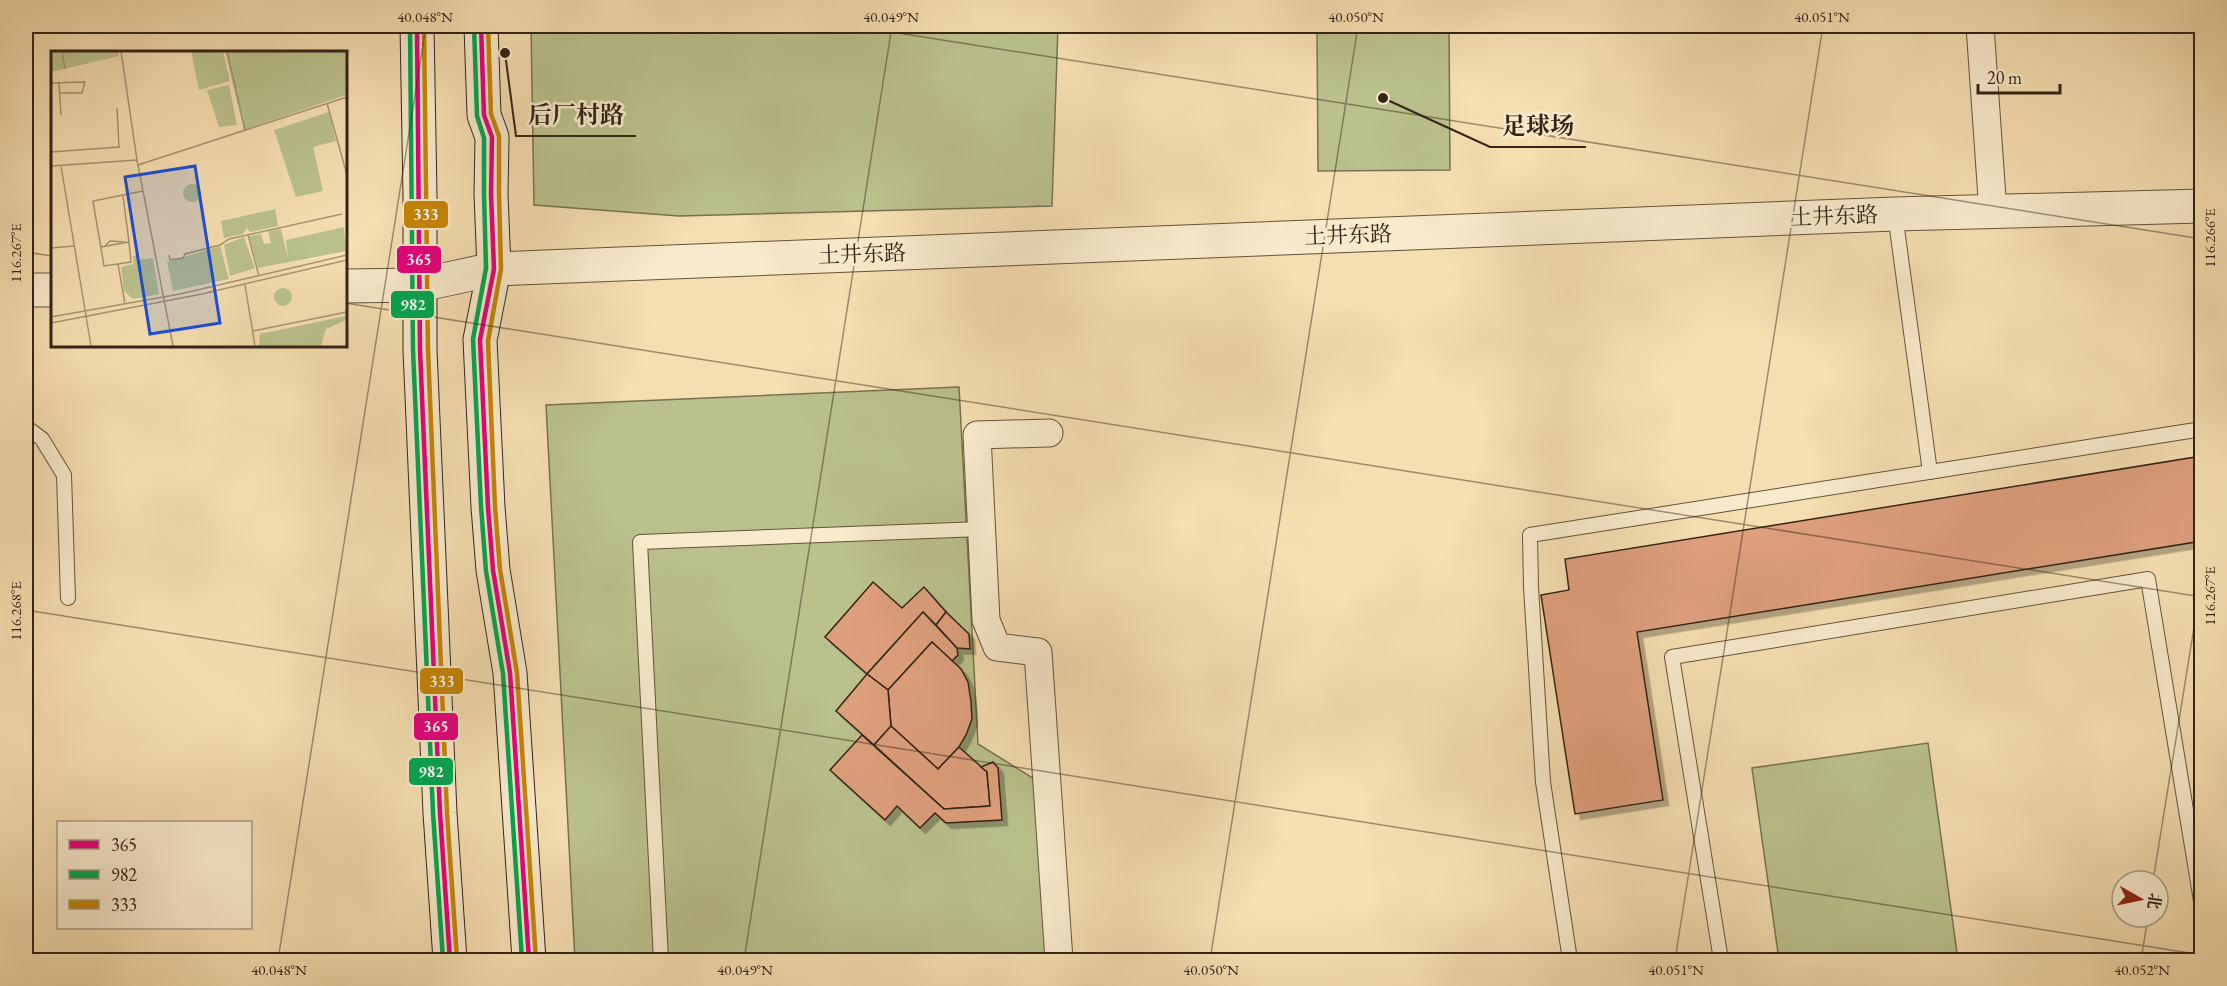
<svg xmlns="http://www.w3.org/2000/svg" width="2227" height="986" font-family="'EB Garamond','Noto Serif SC',serif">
  <defs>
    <filter id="shadow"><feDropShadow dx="5.5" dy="5.5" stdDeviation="0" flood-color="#0004"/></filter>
  </defs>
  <rect width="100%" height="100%" fill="#f5deb0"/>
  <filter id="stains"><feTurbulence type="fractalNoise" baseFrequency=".00333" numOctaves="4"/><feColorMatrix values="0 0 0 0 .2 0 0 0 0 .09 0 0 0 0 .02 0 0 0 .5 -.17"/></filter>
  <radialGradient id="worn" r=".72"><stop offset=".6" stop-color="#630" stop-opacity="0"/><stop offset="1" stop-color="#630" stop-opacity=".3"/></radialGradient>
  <g fill="#bac18c" stroke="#777252" stroke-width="1.5">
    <path d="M531 26H1058L1052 206 679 216 534 205Z"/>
    <path d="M1317 26H1449L1450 170 1318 171Z"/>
    <path d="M959 387 978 744 1039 782 1051 960H575L546 405Z"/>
    <path d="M1928 743 1958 960H1779L1752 768Z"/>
  </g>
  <g fill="#de9f7b" stroke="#342318" stroke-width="1.5" filter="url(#shadow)">
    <path d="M2202 456V541L1637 632 1663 800 1575 814 1541 595 1569 590 1565 559Z"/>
    <path d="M873 582 902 608 924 587 946 612 936 625 923 612 867 674 825 637Z"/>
    <path d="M923 612 957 648 958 655 952 661 932 642 888 690 867 674Z"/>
    <path d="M946 612 969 634 970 649 957 648 936 625Z"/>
    <path d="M932 642 961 669 968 682 971 701 972 719 966 735 959 747 938 769 891 726 888 690Z"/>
    <path d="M867 674 888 690 891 726 874 745 836 711Z"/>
    <path d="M891 726 938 769 959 747 987 772 990 806 944 809 874 745Z"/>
    <path d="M862 735 944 809 990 806 987 772 981 767 993 762 998 768 1002 820 946 823 935 813 920 828 897 806 885 820 830 770Z"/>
  </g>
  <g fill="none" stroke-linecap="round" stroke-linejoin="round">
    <defs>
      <g id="service">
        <path d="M1895 214 1930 472"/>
        <path d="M26 427 42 439 64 475 68 598"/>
        <path d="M661 960 640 542 982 529"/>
        <path d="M1570 960 1543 782 1531 587 1530 535 2202 429"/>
        <path d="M1721 960 1672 657 2148 579 2202 907"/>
      </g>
      <g id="minor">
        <path d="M1980 26 1993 212"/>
        <path d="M1049 433 977 435 986 620 997 647 1038 652 1059 960"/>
      </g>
      <g id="tertiary">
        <path d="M345 286 420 285 494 269 544 267 1895 214 2202 206"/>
        <path d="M26 290H52"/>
      </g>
      <g id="secondary">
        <path d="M417 26 420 196V350L440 813 450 960"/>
        <path d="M481 26 484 115 492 137 491 194 494 269 480 340 488 507 493 570 510 673 529 960"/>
      </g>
    </defs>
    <use href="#service" stroke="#64523e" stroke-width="16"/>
    <use href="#minor" stroke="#64523e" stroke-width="29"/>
    <use href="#tertiary" stroke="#64523e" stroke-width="35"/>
    <use href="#secondary" stroke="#342318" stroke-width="35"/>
    <use href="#service" stroke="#f8eacc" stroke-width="14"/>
    <use href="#minor" stroke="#f8eacc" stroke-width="27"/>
    <use href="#tertiary" stroke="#f8eacc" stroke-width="33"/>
    <use href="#secondary" stroke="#f8eacc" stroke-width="33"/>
    <defs>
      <g id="bus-1">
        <path d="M417 26 420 350 440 813 450 960"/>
        <path d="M481 26 484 115 492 137 491 194 494 269 480 340 488 507 493 570 510 673 529 960"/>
      </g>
      <g id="bus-2">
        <path d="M410 26 413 350 433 813 443 960"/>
        <path d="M474 26 477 116 484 138V194L486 268 473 339 481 507 486 571 503 674 522 960"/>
      </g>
      <g id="bus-3">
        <path d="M424 26 428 350 447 813 457 959"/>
        <path d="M488 26 491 114 499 136V194L501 269 488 341 495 507 500 569 517 673 536 960"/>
      </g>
    </defs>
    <use href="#bus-1" stroke="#f8eacc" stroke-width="9"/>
    <use href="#bus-2" stroke="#f8eacc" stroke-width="9"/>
    <use href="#bus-3" stroke="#f8eacc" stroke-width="9"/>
    <use href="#bus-1" stroke="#e5007d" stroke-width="4.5"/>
    <use href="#bus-2" stroke="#00a651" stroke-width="4.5"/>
    <use href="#bus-3" stroke="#c68506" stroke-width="4.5"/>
  </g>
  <path fill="none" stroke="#342318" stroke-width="1.5" stroke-opacity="0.45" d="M854 26 2202 239M26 252 52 256M345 303 2202 597M26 610 2202 955M2153 881 2202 578M278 960 426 26M744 960 892 26M1210 960 1358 26M1675 960 1823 26M2141 960 2148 917"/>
  <g text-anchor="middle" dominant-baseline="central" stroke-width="5" stroke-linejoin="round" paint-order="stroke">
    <g font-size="22" fill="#342318" stroke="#f8eacc">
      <text transform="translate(1834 216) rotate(-2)">土井东路</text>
      <text transform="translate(1348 235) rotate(-2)">土井东路</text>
      <text transform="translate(862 254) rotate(-2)">土井东路</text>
    </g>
  </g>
  <g transform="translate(51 51)">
    <rect width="296" height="296" fill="#f5deb0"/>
    <path d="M0 0H67L68 5 0 21ZM140 0H172L179 30 148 39ZM174 0H295V44L193 79ZM178 34 186 74 168 76 156 39ZM278 61 285 90 262 96 272 140 245 146 223 79ZM132 142a9 9 0 1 1 18 0a9 9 0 1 1-18 0ZM224 158 227 175 199 181 196 177 192 183 173 187 170 170ZM293 176 295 200 207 217 198 185 210 183 213 193 220 192 217 180 230 178 237 208 235 189ZM193 186 204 217 179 225 173 194ZM169 195 178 228 122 240 116 211ZM86 204 87 209 102 207 108 243 82 248 73 240 70 216 83 213 82 205ZM223 246a9 9 0 1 1 18 0a9 9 0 1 1-18 0ZM295 265V269L275 278 270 295H208L209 283Z" fill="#bac18c"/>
    <path fill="none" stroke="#a89373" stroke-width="1.5" d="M11 0 14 18M70 0 86 109 122 295M176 0 194 79M0 32 34 31 31 42H9M8 32 10 64M276 52 296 124M0 101 68 96 66 57M87 114 296 46M0 115 86 109M10 115 40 295M72 145 78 191M197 184 208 225M50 196 78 191 80 211 53 215 42 150 92 140M53 196 59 190 74 191M0 197 23 195M118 204 119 209 132 207 134 203 169 194 178 188 291 163M67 213 74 253M194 234 204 295M0 266 129 243 296 204M0 272 151 243 296 209M202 280 296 261"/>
    <path fill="#1d4ed8" fill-opacity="0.15" stroke="#1d4ed8" stroke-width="3" d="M144 115 169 272 99 283 74 126Z"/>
    <rect width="296" height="296" fill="none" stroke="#342318" stroke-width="3"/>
  </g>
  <path fill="none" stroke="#342318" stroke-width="2" d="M505 53L516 136H636M1383 98L1490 147H1586"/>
  <g fill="#342318" stroke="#f8eacc" stroke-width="2">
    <circle cx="505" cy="53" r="6"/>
    <circle cx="1383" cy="98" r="6"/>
  </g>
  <g font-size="24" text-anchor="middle" font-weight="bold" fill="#342318" stroke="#f8eacc" stroke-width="5" stroke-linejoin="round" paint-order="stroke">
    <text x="576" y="123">后厂村路</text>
    <text x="1538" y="134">足球场</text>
  </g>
  <g stroke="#f8eacc" stroke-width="2">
    <rect x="403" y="200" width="46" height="29" rx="6" fill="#c68506"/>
    <rect x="396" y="245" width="46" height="29" rx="6" fill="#e5007d"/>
    <rect x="390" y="290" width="45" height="29" rx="6" fill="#00a651"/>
    <rect x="419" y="667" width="45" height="28" rx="6" fill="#c68506"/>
    <rect x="413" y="712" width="46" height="29" rx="6" fill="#e5007d"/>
    <rect x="408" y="757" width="46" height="29" rx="6" fill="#00a651"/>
  </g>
  <g font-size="16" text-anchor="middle" font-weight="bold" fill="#fff">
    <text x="426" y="220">333</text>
    <text x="419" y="265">365</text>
    <text x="413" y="310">982</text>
    <text x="442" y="687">333</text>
    <text x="436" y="732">365</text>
    <text x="431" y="777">982</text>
  </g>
  <rect width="2227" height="986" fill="none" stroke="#f5deb0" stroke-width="66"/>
  <rect x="57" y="821" width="195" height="108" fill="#f8eacc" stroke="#aa9a84" stroke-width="1.5"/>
  <rect x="69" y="840" width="30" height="9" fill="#e5007d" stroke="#aa9a84" stroke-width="1.5"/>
  <text x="111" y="851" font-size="18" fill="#342318">365</text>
  <rect x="69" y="870" width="30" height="9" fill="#00a651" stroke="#aa9a84" stroke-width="1.5"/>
  <text x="111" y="881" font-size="18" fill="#342318">982</text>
  <rect x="69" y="900" width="30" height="9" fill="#c68506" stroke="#aa9a84" stroke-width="1.5"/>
  <text x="111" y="911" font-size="18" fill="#342318">333</text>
  <g transform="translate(2140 899) rotate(99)"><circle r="28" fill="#f8eacc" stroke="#aa9a84" stroke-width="1.5"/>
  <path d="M0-4.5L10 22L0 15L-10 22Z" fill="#8f2418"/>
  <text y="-9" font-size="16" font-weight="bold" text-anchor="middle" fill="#342318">北</text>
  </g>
  <path d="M1978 84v9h82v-9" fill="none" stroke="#342318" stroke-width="3"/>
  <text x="1987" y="84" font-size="18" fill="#342318" stroke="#f8eacc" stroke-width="4.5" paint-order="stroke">20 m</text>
  <rect x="33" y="33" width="2161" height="920" fill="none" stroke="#342318" stroke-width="2"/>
  <g font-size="15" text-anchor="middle" fill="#342318">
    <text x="425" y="22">40.048°N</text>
    <text x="891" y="22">40.049°N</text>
    <text x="1356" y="22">40.050°N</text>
    <text x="1822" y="22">40.051°N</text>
    <text transform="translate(2210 238) rotate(-90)" y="5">116.266°E</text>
    <text transform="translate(16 253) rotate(-90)" y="5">116.267°E</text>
    <text transform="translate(2210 596) rotate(-90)" y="5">116.267°E</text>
    <text transform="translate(16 611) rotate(-90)" y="5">116.268°E</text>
    <text x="279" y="975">40.048°N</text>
    <text x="745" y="975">40.049°N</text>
    <text x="1211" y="975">40.050°N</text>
    <text x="1676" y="975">40.051°N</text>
    <text x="2142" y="975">40.052°N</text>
  </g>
  <rect width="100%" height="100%" filter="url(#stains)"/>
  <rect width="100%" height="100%" fill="url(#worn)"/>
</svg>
